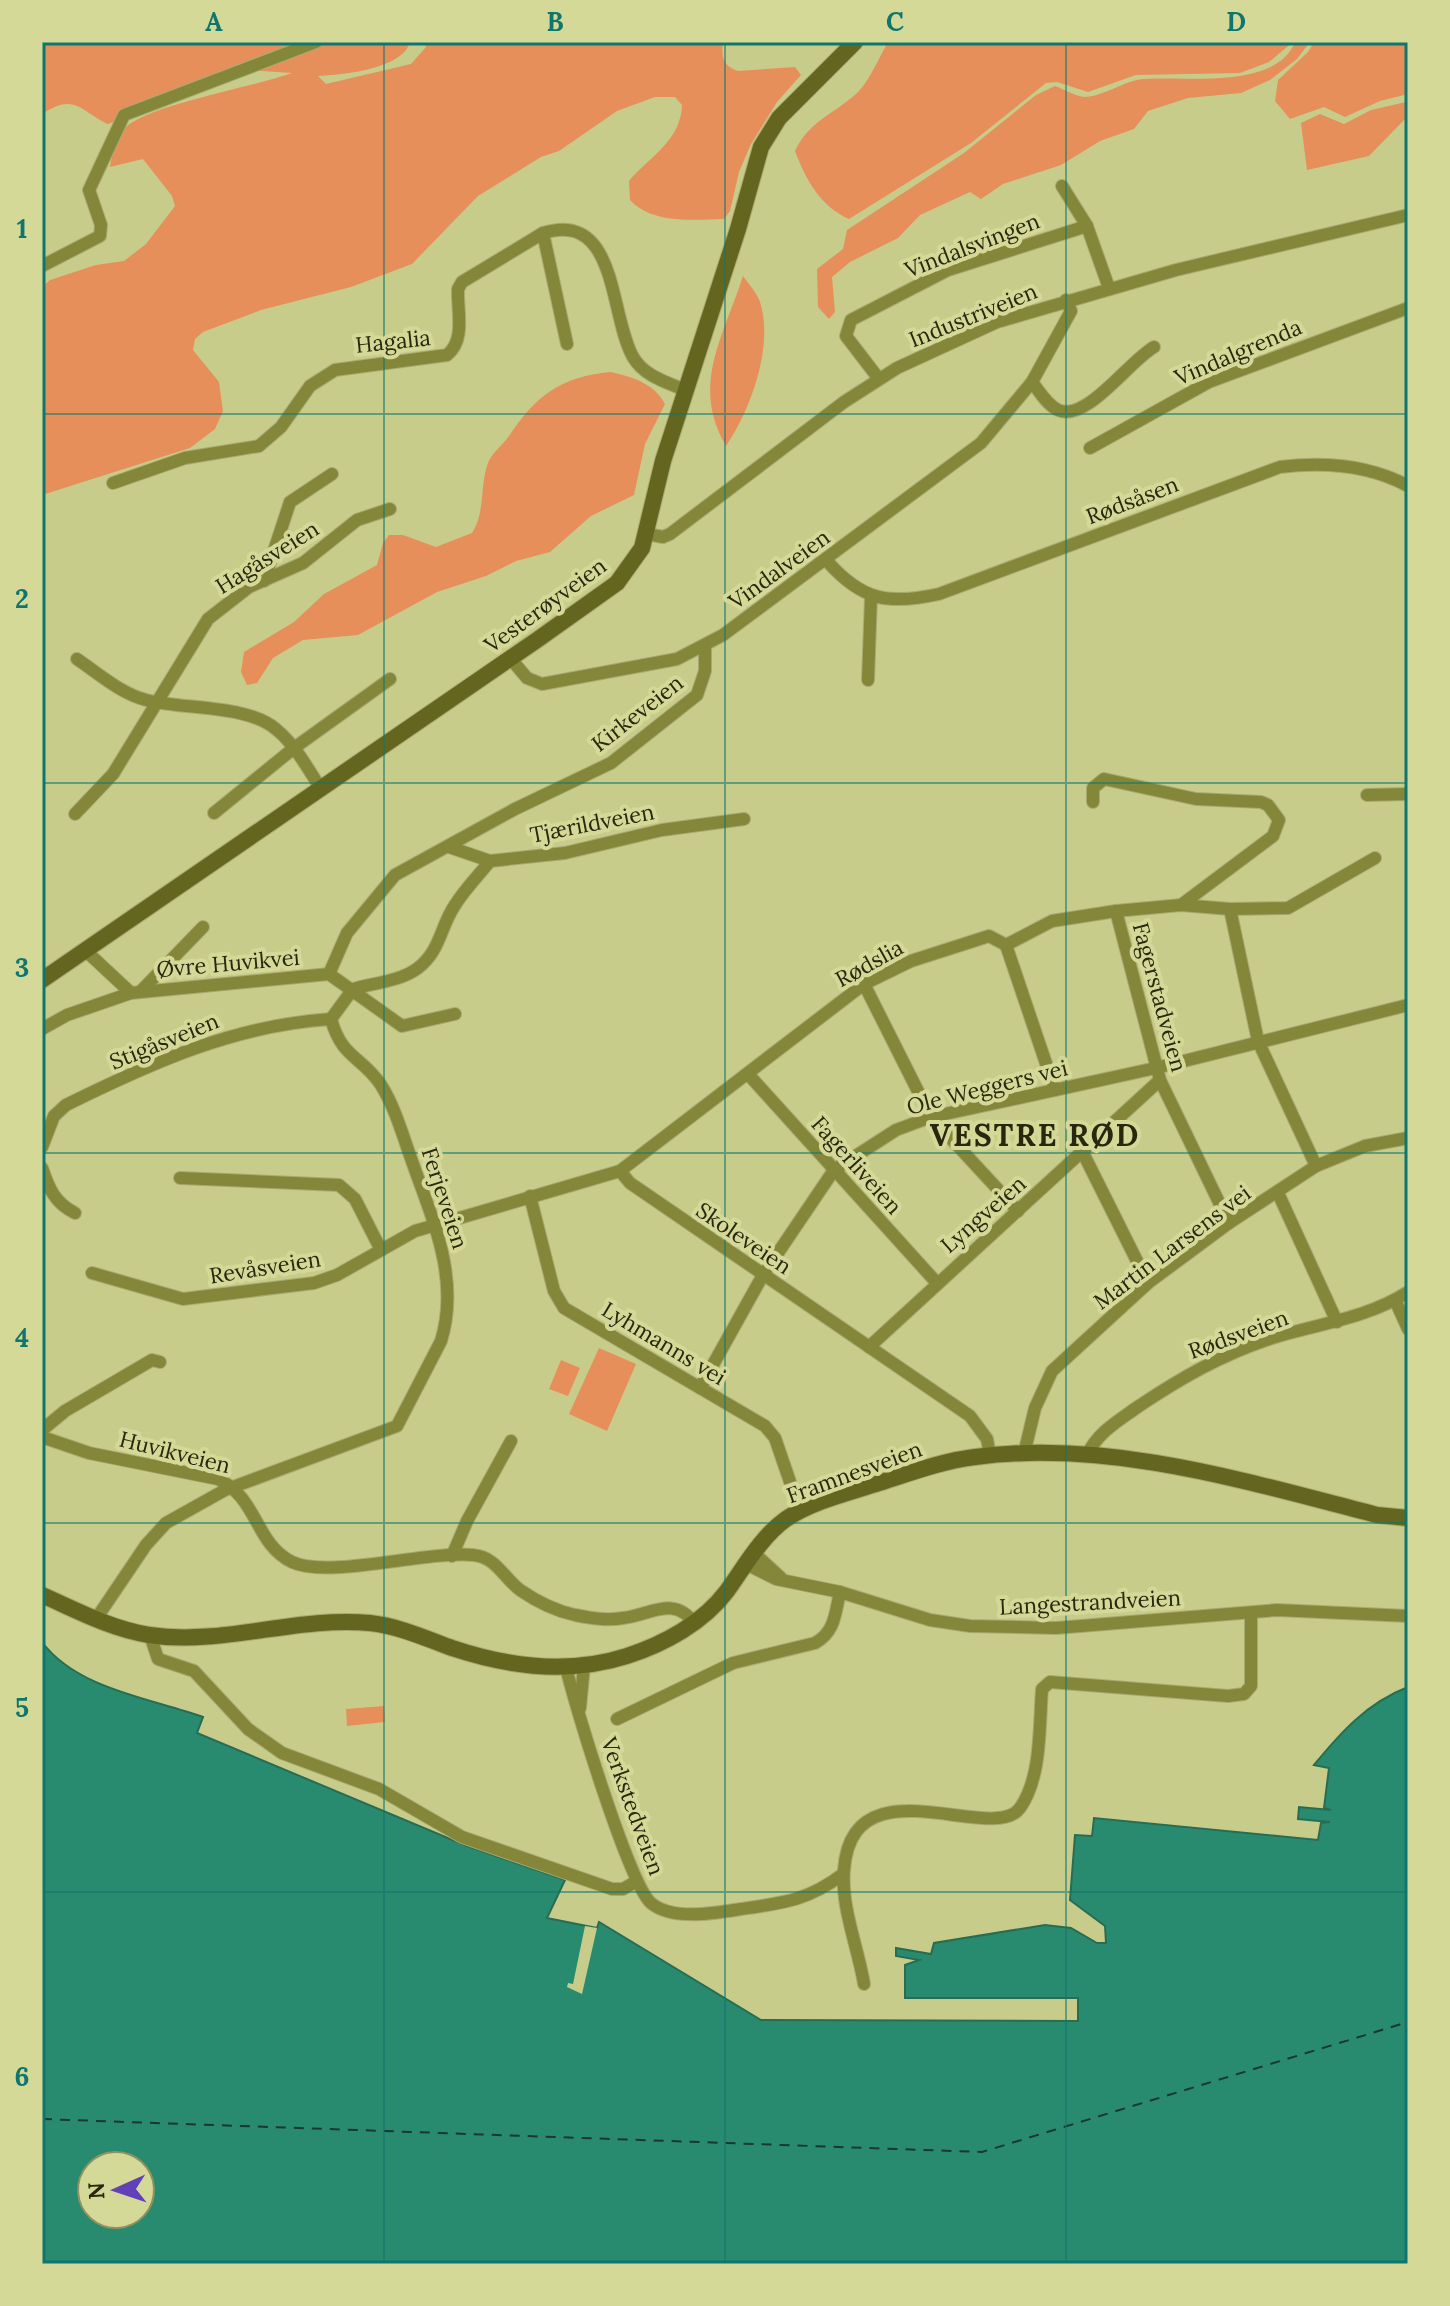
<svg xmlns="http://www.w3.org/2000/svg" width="1450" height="2306" font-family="Lora,serif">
  <rect width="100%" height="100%" fill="#c8cc8a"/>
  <g fill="#e68f5b">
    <path d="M42 42H410C403 69 342 75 318 76L326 84 411 64 426 47 424 42H723C721 57 723 66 738 71L795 67 801 75 777 102 751 144 739 172 730 211 724 219C693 220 652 224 630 200L629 181C649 157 681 141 682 105L675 97H655L617 111 559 151 541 157 478 196 412 264 351 287 261 310 203 332 195 339 193 350 219 382 223 411 215 429 190 448 42 495V287L50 280 96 265 124 261 146 244 175 206 172 196 143 159 110 167C113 151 114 139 126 127 148 105 257 86 292 73L248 70 218 86 108 124C80 111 75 92 42 114Z"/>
    <path d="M888 42H1293L1269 62 1240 73 1136 75 1088 92 1057 82 1046 83 971 143 849 219C820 206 806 180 795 151 809 120 837 113 859 91 871 78 879 57 888 42Z"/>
    <path d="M1295 42H1310L1297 59 1270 80 1241 93 1188 98 1148 111 1134 129 1100 141 1061 165 1003 184 981 199 970 192 920 215 898 238 850 262 832 277 835 312 829 319 818 307 817 269 843 249 847 230 964 153 1036 95 1055 86C1063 89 1075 96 1084 97 1103 97 1125 80 1144 79 1185 76 1276 90 1295 42Z"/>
    <path d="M1314 42H1408V94L1380 101 1345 117 1324 107 1290 119 1275 101 1278 80 1308 52Z"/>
    <path d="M1406 102V118L1369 156 1307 170 1301 123 1320 114 1344 124 1371 110Z"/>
    <path d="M743 276C748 283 757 293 760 302 774 346 751 409 726 446 690 385 724 336 743 276Z"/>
    <path d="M611 372C632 377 654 383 665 404L645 444 634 495 591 516 550 552 516 561 486 576 437 592 358 635 303 640 273 658 257 683 247 685 241 672 244 652 294 622 324 594 377 565 383 543 389 535H403L436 547 472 533C485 513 480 488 487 466 490 454 502 446 509 436 536 396 559 377 611 372Z"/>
    <path d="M599 1348 636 1364 607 1431 569 1414Z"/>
    <path d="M561 1360 580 1368 568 1396 549 1389Z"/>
    <path d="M384 1706 385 1722 347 1726 346 1709Z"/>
  </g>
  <path fill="#288b70" stroke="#286d52" stroke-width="2" fill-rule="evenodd" d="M42 1642C77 1689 150 1698 203 1717L197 1733 467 1846 565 1880 547 1918 597 1928 599 1922 761 2020 1078 2021V1998H905V1965L919 1960 896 1956V1948L931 1954 934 1943 1045 1925 1071 1928 1097 1943H1106L1105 1926 1070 1900 1075 1835 1092 1836 1094 1818 1318 1840 1321 1823 1330 1822 1298 1819 1299 1807 1331 1810 1324 1808 1329 1768 1314 1765C1341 1732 1367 1703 1408 1687V2264H42ZM92 2166H140V2214H92Z"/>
  <path fill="#c8cc8a" d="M585 1926 597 1928 582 1994 567 1987 568 1983 573 1984Z"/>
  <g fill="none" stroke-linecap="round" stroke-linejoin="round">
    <path stroke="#1b382e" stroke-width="2" stroke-dasharray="10 8" stroke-linecap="butt" d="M42 2119 982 2152 1408 2022"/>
    <defs>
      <g id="minor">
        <path d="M1062 186 1087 226 1109 288"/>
        <path d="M543 233 567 344"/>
        <path d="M42 266 100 236 101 225 89 190 124 115 316 42"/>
        <path d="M879 379 846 336 851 320 948 270 1087 226"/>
        <path d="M1032 382C1039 391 1047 405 1058 410 1086 423 1129 361 1154 347"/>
        <path d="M1090 448 1209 382 1408 308"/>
        <path d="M113 483 185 458 259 446 281 427 310 386 335 370 447 355C466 340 457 311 458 289L462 282 543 233C618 210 609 314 633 357 644 376 666 382 685 390"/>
        <path d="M647 534 663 537 670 534 844 402 897 368 997 322 1176 270 1408 215"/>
        <path d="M827 561C862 601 889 605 939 594L1280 467C1323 462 1369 465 1408 486"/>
        <path d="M264 581 290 502 332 474"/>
        <path d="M510 658 527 678 542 684 677 659 723 635 981 443 1032 382 1071 311 1066 300"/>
        <path d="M77 659C99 674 120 693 146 700 184 710 248 704 277 730 296 746 308 769 321 789"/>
        <path d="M868 680 871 597"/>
        <path d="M1367 795 1408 794"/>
        <path d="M1093 802V788L1104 779 1196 799 1261 802 1268 805 1279 820 1273 836 1181 905"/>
        <path d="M214 813 294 748 390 679"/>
        <path d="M75 814 113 774 208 619 249 587 303 563 357 520 390 509"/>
        <path d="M449 847 490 861 565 853 662 830 744 819"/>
        <path d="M1230 909 1258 1041 1316 1166"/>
        <path d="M1116 911 1160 1080 1229 1223"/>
        <path d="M1006 945 1052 921 1116 911 1181 905 1230 909 1288 908 1375 858"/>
        <path d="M1006 945 1055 1090"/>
        <path d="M86 951 131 993"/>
        <path d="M329 974 347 933 395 875 515 809 611 763 697 695 705 671V646"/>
        <path d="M864 984 931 1117 1018 1211"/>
        <path d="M353 989C374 983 401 981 418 968 441 950 440 927 455 905 465 889 479 875 490 861"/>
        <path d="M141 991 203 927"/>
        <path d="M42 1029 67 1015 131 993 329 974 402 1026 455 1014"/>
        <path d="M748 1074 936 1282"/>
        <path d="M42 1147 54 1116 66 1105C151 1063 235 1025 331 1019"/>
        <path d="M1083 1153 1148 1283"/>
        <path d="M42 1168C49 1189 55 1203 75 1213"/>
        <path d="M620 1171 630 1183 970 1416 987 1439 990 1455"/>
        <path d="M180 1178 339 1185 355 1199 381 1250"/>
        <path d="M1278 1193 1337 1322"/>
        <path d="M530 1196 554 1291 564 1308 765 1426 775 1438 800 1511"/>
        <path d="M92 1273 183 1299 314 1283 337 1275 415 1231 620 1171 864 984 911 961 989 936 1006 945"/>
        <path d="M1395 1300 1408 1329"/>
        <path d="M869 1347 1160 1080"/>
        <path d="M700 1388 763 1275 834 1170 896 1130 931 1117 1156 1068 1408 1005"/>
        <path d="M42 1430 65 1411 152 1360 160 1362"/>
        <path d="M42 1437 89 1453 218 1479C258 1498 255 1544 292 1562 328 1579 425 1551 473 1555 496 1557 503 1577 520 1590 536 1601 556 1611 575 1615 591 1618 607 1621 623 1618 650 1615 674 1595 694 1623"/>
        <path d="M1024 1454 1035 1408 1052 1371 1148 1283 1229 1223 1316 1166 1365 1146 1408 1138"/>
        <path d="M1087 1455C1098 1432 1118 1421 1139 1406 1181 1378 1221 1355 1269 1339 1316 1324 1366 1319 1408 1292"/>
        <path d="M754 1553 781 1578"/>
        <path d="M452 1556 467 1521 511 1441"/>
        <path d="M746 1564 776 1579 840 1592 930 1620 970 1626 1056 1628 1277 1610 1408 1616"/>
        <path d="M96 1619 146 1545 166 1523 225 1490 397 1426 441 1341C460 1279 433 1221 413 1164 403 1137 396 1109 381 1085 362 1056 342 1059 331 1019L353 989"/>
        <path d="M150 1635 158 1659 194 1671 248 1729 282 1753 379 1789 462 1837 612 1889H623L637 1881"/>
        <path d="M566 1667C574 1703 630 1886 651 1903 672 1921 716 1913 741 1909 784 1903 809 1900 843 1874"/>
        <path d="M580 1708 584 1666"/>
        <path d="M617 1719 733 1663 815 1643C835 1632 835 1614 840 1592"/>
        <path d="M864 1984C858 1947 841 1908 844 1870 852 1759 993 1846 1020 1808 1042 1777 1039 1725 1042 1689L1050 1682 1228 1696 1244 1694 1251 1686V1613"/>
      </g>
      <g id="secondary">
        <path d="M42 980 537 640 617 583 642 548 663 461 738 229 761 147 779 118 855 42"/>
        <path d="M42 1595C76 1610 111 1629 149 1635 223 1646 296 1616 370 1623 398 1626 425 1638 452 1648 509 1667 568 1675 627 1656 664 1644 703 1623 727 1591 745 1566 761 1537 786 1519 813 1501 848 1493 879 1483 910 1473 942 1461 975 1457 1110 1439 1248 1482 1377 1515L1408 1518"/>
      </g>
    </defs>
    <use href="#minor" stroke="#a8ab71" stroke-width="14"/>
    <use href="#secondary" stroke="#a8ab71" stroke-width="18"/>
    <use href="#minor" stroke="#848739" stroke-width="12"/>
    <use href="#secondary" stroke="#64661f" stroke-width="16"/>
  </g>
  <path fill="none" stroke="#0f766e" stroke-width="2" stroke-opacity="0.55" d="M384 42V2264M725 42V2264M1066 42V2264M42 414H1408M42 783H1408M42 1153H1408M42 1523H1408M42 1892H1408"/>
  <g text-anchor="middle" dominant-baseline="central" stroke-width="8" stroke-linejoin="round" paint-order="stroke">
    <g font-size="22" fill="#27280d" stroke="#d5d997">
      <text transform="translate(972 245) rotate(-21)">Vindalsvingen</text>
      <text transform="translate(973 315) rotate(-22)">Industriveien</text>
      <text transform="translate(393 341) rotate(-6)">Hagalia</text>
      <text transform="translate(1238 352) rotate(-23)">Vindalgrenda</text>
      <text transform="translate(1132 500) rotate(-21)">Rødsåsen</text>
      <text transform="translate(267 557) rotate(-32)">Hagåsveien</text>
      <text transform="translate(779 569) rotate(-36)">Vindalveien</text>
      <text transform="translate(545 605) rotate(-36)">Vesterøyveien</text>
      <text transform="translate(637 713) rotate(-38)">Kirkeveien</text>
      <text transform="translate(592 823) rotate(-11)">Tjærildveien</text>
      <text transform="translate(228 963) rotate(-5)">Øvre Huvikvei</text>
      <text transform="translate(869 963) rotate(-29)">Rødslia</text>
      <text transform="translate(1160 997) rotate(75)">Fagerstadveien</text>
      <text transform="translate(164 1041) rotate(-22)">Stigåsveien</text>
      <text transform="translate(987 1087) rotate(-14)">Ole Weggers vei</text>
      <text transform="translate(857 1165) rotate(48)">Fagerliveien</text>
      <text transform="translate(445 1198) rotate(72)">Ferjeveien</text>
      <text transform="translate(983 1214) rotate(-41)">Lyngveien</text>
      <text transform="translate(744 1238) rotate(34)">Skoleveien</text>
      <text transform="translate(1172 1247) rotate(-37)">Martin Larsens vei</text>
      <text transform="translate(265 1267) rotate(-9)">Revåsveien</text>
      <text transform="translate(1238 1334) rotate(-20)">Rødsveien</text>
      <text transform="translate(664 1343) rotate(31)">Lyhmanns vei</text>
      <text transform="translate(175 1452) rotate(14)">Huvikveien</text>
      <text transform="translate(854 1472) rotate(-20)">Framnesveien</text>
      <text transform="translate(1090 1602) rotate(-3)">Langestrandveien</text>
      <text transform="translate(633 1806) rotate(70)">Verkstedveien</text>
    </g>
    <g font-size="30" font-weight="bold" letter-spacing="2" fill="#27280d" stroke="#d5d997">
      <text x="1035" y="1135">VESTRE RØD</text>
    </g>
  </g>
  <rect width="1450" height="2306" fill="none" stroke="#d5d997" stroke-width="88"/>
  <g transform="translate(116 2190) rotate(267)"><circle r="38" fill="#d5d997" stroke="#8f9260" stroke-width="2"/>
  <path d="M0-6L14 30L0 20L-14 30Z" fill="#6240b9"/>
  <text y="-12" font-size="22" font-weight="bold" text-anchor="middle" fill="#27280d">N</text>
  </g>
  <rect x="44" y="44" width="1362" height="2218" fill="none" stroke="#0f766e" stroke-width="3"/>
  <g font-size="26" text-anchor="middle" font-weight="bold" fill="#0f766e">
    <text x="214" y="31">A</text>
    <text x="555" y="31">B</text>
    <text x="895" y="31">C</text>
    <text x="1236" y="31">D</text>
    <text x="22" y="238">1</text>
    <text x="22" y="608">2</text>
    <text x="22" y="977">3</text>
    <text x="22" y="1347">4</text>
    <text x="22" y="1717">5</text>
    <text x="22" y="2086">6</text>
  </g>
</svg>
